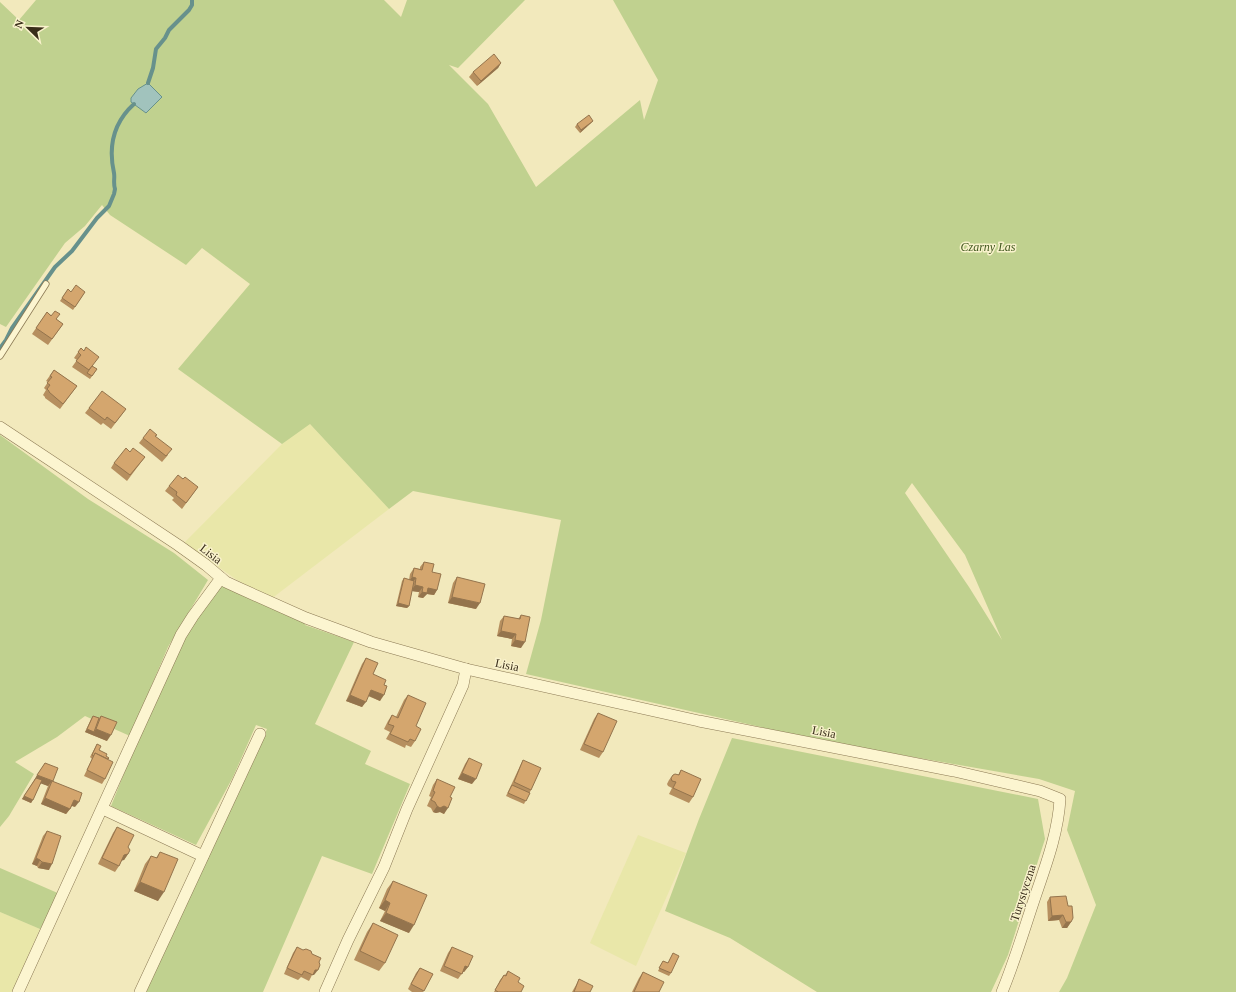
<svg xmlns="http://www.w3.org/2000/svg" width="1236" height="992" font-family="Georgia,serif">
  <rect width="100%" height="100%" fill="#f2e9bc"/>
  <g fill="#e9e7a9">
    <path d="M309 423 389 509 271 599 237 580 184 543 282 444Z"/>
    <path d="M638 835 686 853 636 966 590 943Z"/>
    <path d="M0 912 40 929 12 992H0Z"/>
  </g>
  <g fill="#c0d18f" fill-rule="evenodd">
    <path d="M36 0H384L401 17 407 0H525L458 68 449 65 488 104 536 187 640 100 644 120 658 80 613 0H1236V992H1059L1067 978 1096 905 1067 830 1075 791 1039 779 822 741 526 674 541 620 561 520 413 491 389 509 310 424 282 444 178 369 250 284 202 248 186 265 110 215 102 205 85 226 65 243 6 327 0 324V2L19 20ZM912 483 965 555 1002 640 969 587 905 493Z"/>
    <path d="M0 435 88 499 174 553 208 580 168 647 130 736 85 716 57 737 15 762 34 774 9 816 0 827Z"/>
    <path d="M222 586H225L306 621 305 625 354 642 315 724 371 751 365 764 410 784 372 874 322 856 263 992H145L267 729 256 725 233 777 196 845 111 806 141 731 179 645 219 587Z"/>
    <path d="M732 738 1038 799 1045 839 1008 955 991 992H817L730 938 665 911 699 819Z"/>
    <path d="M0 868 60 894 40 929 0 912Z"/>
  </g>
  <path fill="#a1c3bd" stroke="#67918c" d="M148 83 162 97 146 113 131 102V98L138 89Z"/>
  <g fill="none" stroke-linecap="round" stroke-linejoin="round">
    <g stroke="#67918c" stroke-width="4">
      <path d="M148 83 153 68 156 49 165 38 169 30 189 10 192 5V0"/>
      <path d="M0 348 6 340 12 328 55 267 72 251 97 218 109 206 114 194 115 189C113 183 115 178 114 173 108 146 113 123 134 104"/>
    </g>
    <defs>
      <path id="service" d="M0 356 46 284"/>
      <g id="minor">
        <path d="M0 427 178 545 206 565 226 582 239 588 306 618 371 642 466 669 699 721 954 771 1040 791 1060 799C1058 835 1044 870 1033 903 1023 933 1014 963 1002 992"/>
        <path d="M103 809 203 856"/>
        <path d="M18 992 181 635 193 616 221 578"/>
        <path d="M140 992 260 734"/>
        <path d="M325 992 348 940 384 867 407 809 463 685 466 669"/>
      </g>
    </defs>
    <use href="#service" stroke="#8b7954" stroke-width="7"/>
    <use href="#minor" stroke="#8b7954" stroke-width="12"/>
    <use href="#service" stroke="#fcf5d0" stroke-width="5.5"/>
    <use href="#minor" stroke="#fcf5d0" stroke-width="11"/>
  </g>
  <g fill="#b68f5f">
    <path d="M501 63 498 68 477 86 469 77 473 72Z"/>
    <path d="M593 121 591 123 580 133 575 127 577 124Z"/>
    <path d="M68 289 71 292H85L73 310 60 301Z"/>
    <path d="M47 312 63 324 48 345 32 334Z"/>
    <path d="M81 348 92 366 97 369 90 379 72 367 77 360 74 358Z"/>
    <path d="M54 370 77 386 60 409 45 398V397L43 395 46 390 44 388 48 382 46 381Z"/>
    <path d="M89 408 126 409 111 429 103 423 101 425 85 413Z"/>
    <path d="M155 436 168 455 162 462 139 443 143 438Z"/>
    <path d="M130 452 145 457 127 481 111 468 114 463Z"/>
    <path d="M183 479 198 487 182 509 172 500 174 498 165 491 169 486Z"/>
    <path d="M424 562 432 572 437 590 434 595 427 594 423 598 418 597 419 592 412 591 409 606 407 608 396 606 402 581 404 578 409 580 410 574 414 568 420 569V567Z"/>
    <path d="M457 577 476 609 448 603 453 583Z"/>
    <path d="M521 615V648L511 646 512 639 497 636 500 621 504 616 518 619Z"/>
    <path d="M366 658 373 674 384 685 380 701 368 696 362 707 346 701 362 664Z"/>
    <path d="M408 695 416 726 415 741 411 747 406 745 405 748 386 739 390 732 384 729 388 721 392 715 396 717 404 700Z"/>
    <path d="M598 713 603 752 599 758 580 750 594 719Z"/>
    <path d="M93 716 99 718 101 716 107 741 85 732 91 719Z"/>
    <path d="M97 744 99 750 106 756 108 759 105 779 102 784 84 776 92 759 90 757Z"/>
    <path d="M469 758 472 784 458 779 465 764Z"/>
    <path d="M523 760 531 790 524 804 506 796 520 766Z"/>
    <path d="M45 763 53 781 75 807 72 806 70 809 66 814 41 804 48 786 41 783 31 803 22 799Z"/>
    <path d="M681 770 693 797 689 803 669 794 672 788 668 786 667 784 669 780 673 775H678Z"/>
    <path d="M437 779 450 797 444 814 440 812 436 813 433 812 431 808 427 806 431 797 429 796 433 785Z"/>
    <path d="M117 827 128 847V854L124 860H122L119 866 115 872 98 864 113 833Z"/>
    <path d="M47 831 49 870 38 868 37 866 32 864 43 836Z"/>
    <path d="M160 852 158 901 134 891 145 864 151 856 156 858Z"/>
    <path d="M393 881 409 933 380 921 385 911 379 908 387 889Z"/>
    <path d="M1050 897 1068 906 1071 922 1067 928H1062L1059 920 1048 921 1047 902Z"/>
    <path d="M373 923 385 963 379 971 354 960 367 932Z"/>
    <path d="M297 947 314 975H312L309 981 301 977 298 980 284 974 293 953Z"/>
    <path d="M452 947 468 967 464 972H463L458 979 440 971 448 953Z"/>
    <path d="M673 953 671 973 669 976 658 971 663 961 668 963Z"/>
    <path d="M420 968 433 974 423 992H412L408 989 416 973Z"/>
    <path d="M508 971 518 982 521 992H494L500 980 504 975H505Z"/>
    <path d="M643 972 659 992H632L639 978Z"/>
    <path d="M579 979 590 992H572L576 985Z"/>
  </g>
  <g fill="#94744d">
    <path d="M501 63 498 68 477 86 481 81Z"/>
    <path d="M593 121 591 123 580 133 581 130Z"/>
    <path d="M412 577 416 578 412 583H408Z"/>
    <path d="M415 585 423 587 419 592 411 591Z"/>
    <path d="M428 588 437 590 434 595 427 594 423 598 418 597 422 592Z"/>
    <path d="M452 597 480 603 476 609 448 603Z"/>
    <path d="M398 603 409 606 407 608 396 606Z"/>
    <path d="M501 631 516 634 512 639 497 636Z"/>
    <path d="M515 640 525 642 521 648 511 646Z"/>
    <path d="M371 690 384 695 380 701 367 695Z"/>
    <path d="M350 695 366 702 362 707 346 701Z"/>
    <path d="M87 729 94 732 96 729 111 735 107 741 85 732Z"/>
    <path d="M462 773 476 779 472 784 458 779Z"/>
    <path d="M37 775 52 781 48 786 34 781Z"/>
    <path d="M24 796 33 800 31 803 22 799Z"/>
    <path d="M45 798 70 809 66 814 41 804Z"/>
    <path d="M74 800 79 802 75 807 70 805Z"/>
    <path d="M437 806H444L448 808 444 814 440 812 436 813 433 812Z"/>
    <path d="M128 854 124 860 121 861 124 855Z"/>
    <path d="M36 858 40 860 37 866 32 864Z"/>
    <path d="M42 862 52 864 49 870 38 868Z"/>
    <path d="M140 882 164 892 158 901 134 891Z"/>
    <path d="M385 900 390 903 385 911 379 908Z"/>
    <path d="M386 913 414 925 409 933 380 921Z"/>
    <path d="M1063 915 1059 920 1048 921 1052 916Z"/>
    <path d="M1066 922H1071L1067 928H1062Z"/>
    <path d="M465 966 468 967 464 972 462 971Z"/>
    <path d="M315 970H318L314 975H312Z"/>
  </g>
  <g fill="#d4a66e" stroke="#94744d">
    <path d="M494 54 501 63 481 81 473 72Z"/>
    <path d="M589 115 593 121 581 130 577 124Z"/>
    <path d="M76 285 85 292 75 307 62 298 68 289 71 292Z"/>
    <path d="M55 311 60 314 56 319 63 324 52 339 36 328 47 312 51 316Z"/>
    <path d="M86 347 99 357 89 370 76 361 81 355 78 352 81 348 84 351Z"/>
    <path d="M92 366 97 369 92 376 87 373Z"/>
    <path d="M54 370 77 386 63 404 49 392V391L47 389 50 385 47 383 52 377 50 376Z"/>
    <path d="M102 391 126 409 115 423 107 417 105 420 89 408Z"/>
    <path d="M150 429 157 435 155 436 172 449 166 456 143 438Z"/>
    <path d="M126 448 130 452 133 448 145 457 130 475 114 463Z"/>
    <path d="M178 475 183 479 185 477 198 487 186 503 176 495 177 492 169 486Z"/>
    <path d="M424 562 434 564 432 572 441 574 437 590 428 588 427 593 422 592 423 587 415 585 416 578 412 577 414 568 422 570Z"/>
    <path d="M457 577 485 584 480 603 452 597Z"/>
    <path d="M404 578 414 581 409 606 398 603Z"/>
    <path d="M521 615 530 617 525 642 515 640 516 634 501 631 504 616 520 619Z"/>
    <path d="M366 658 378 663 373 674 386 680 384 685 387 686 384 695 371 690 366 702 350 695Z"/>
    <path d="M408 695 426 703 416 726 421 729 415 741 410 739 408 742 390 734 394 726 388 724 392 715 398 718Z"/>
    <path d="M598 713 617 721 603 752 584 744Z"/>
    <path d="M93 716 99 718 94 732 87 729Z"/>
    <path d="M101 716 117 722 111 735 96 729Z"/>
    <path d="M97 744 101 746 99 750 107 754 106 756 109 758 108 759 95 753 94 756 92 755Z"/>
    <path d="M95 753 113 762 105 779 87 770Z"/>
    <path d="M469 758 482 764 476 779 462 773Z"/>
    <path d="M523 760 541 768 531 790 514 782Z"/>
    <path d="M45 763 58 768 53 781 37 775Z"/>
    <path d="M681 770 701 779 693 797 673 788 676 782 672 781 671 778 673 775 675 774 679 775Z"/>
    <path d="M36 778 42 780 33 800 24 796Z"/>
    <path d="M437 779 455 787 450 797 452 798 448 808 444 806 440 808 437 806 435 802 431 800 435 792 433 791Z"/>
    <path d="M52 781 82 793 79 802 74 800 70 809 45 798Z"/>
    <path d="M512 785 530 793 526 801 508 793Z"/>
    <path d="M117 827 134 835 128 847 130 850 128 854 124 855 119 866 102 858Z"/>
    <path d="M47 831 61 836 52 864 42 862 40 860 36 858Z"/>
    <path d="M160 852 178 859 164 892 140 882 151 856 157 858Z"/>
    <path d="M393 881 427 895 414 925 386 913 390 903 385 900Z"/>
    <path d="M1066 896 1068 906H1072L1073 918 1071 922H1066L1063 915 1052 916 1050 897Z"/>
    <path d="M373 923 398 935 385 963 360 951Z"/>
    <path d="M297 947 303 950 306 949 311 951 312 954 321 958 319 962 320 965 318 970H315L313 975 304 971 302 975 287 968Z"/>
    <path d="M452 947 473 956 468 967 465 966 462 974 444 966Z"/>
    <path d="M673 953 679 956 671 973 659 968 663 961 668 963Z"/>
    <path d="M420 968 433 974 424 991 411 984Z"/>
    <path d="M508 971 520 978 518 982 524 986 521 992H498L495 990 504 975 506 976Z"/>
    <path d="M643 972 664 982 659 992H634Z"/>
    <path d="M579 979 593 986 590 992H574Z"/>
  </g>
  <g text-anchor="middle" dominant-baseline="central" stroke-width="3" stroke-linejoin="round" paint-order="stroke">
    <g font-size="12" font-style="italic" fill="#42581f" stroke="#f9f2cc">
      <text x="988" y="247">Czarny Las</text>
    </g>
    <g font-size="12" fill="#392d1a" stroke="#f9f2cc">
      <text transform="translate(211 554) rotate(38)">Lisia</text>
      <text transform="translate(507 665) rotate(12)">Lisia</text>
      <text transform="translate(824 732) rotate(11)">Lisia</text>
      <text transform="translate(1023 893) rotate(-72)">Turystyczna</text>
    </g>
  </g>
  <g transform="translate(28 28) rotate(293)" stroke="#f9f2cc" stroke-width="3" paint-order="stroke">
  <path d="M0-3L7 15L0 10L-7 15Z" fill="#392d1a"/>
  <text y="-6" font-size="11" font-weight="bold" text-anchor="middle" fill="#392d1a">N</text>
  </g>
</svg>
